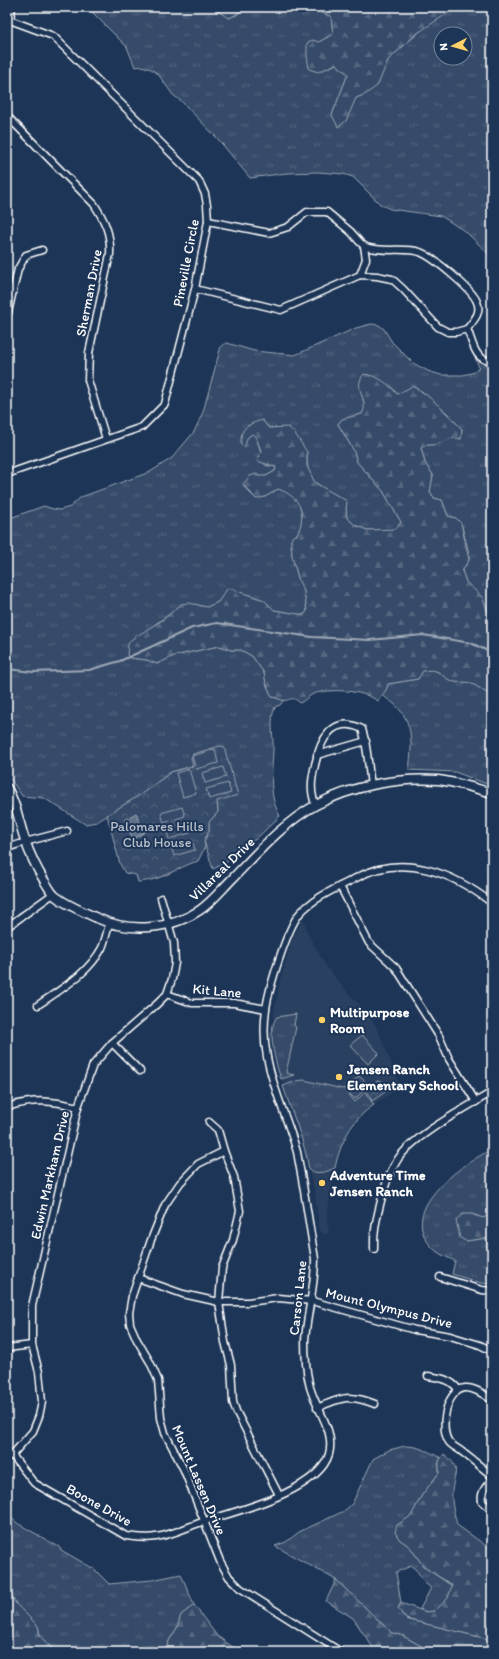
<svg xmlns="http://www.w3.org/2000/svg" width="499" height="1659" font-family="Itim,sans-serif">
  <defs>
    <pattern id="grass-tufts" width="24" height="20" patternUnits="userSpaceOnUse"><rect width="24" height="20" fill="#364b69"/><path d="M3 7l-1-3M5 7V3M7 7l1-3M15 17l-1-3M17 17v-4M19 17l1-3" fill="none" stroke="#546680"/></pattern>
    <pattern id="forest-firs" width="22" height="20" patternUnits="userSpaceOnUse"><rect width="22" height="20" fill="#364b69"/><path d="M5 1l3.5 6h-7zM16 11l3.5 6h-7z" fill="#546680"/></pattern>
    <pattern id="park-crowns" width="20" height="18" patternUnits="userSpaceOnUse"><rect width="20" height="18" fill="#364b69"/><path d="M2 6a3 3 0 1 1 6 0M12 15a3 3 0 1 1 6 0" fill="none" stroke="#546680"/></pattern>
  </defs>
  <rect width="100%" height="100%" fill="#1d3557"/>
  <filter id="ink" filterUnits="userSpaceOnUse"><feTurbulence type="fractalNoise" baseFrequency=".025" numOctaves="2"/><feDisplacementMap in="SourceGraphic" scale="8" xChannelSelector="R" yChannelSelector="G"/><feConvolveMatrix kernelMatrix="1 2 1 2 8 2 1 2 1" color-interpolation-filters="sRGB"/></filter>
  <g filter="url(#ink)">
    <path fill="#2a4161" d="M303 919 309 936 326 966 347 992 364 1009 377 1028 399 1083 397 1089 370 1107 348 1132 337 1158 330 1192 327 1221 329 1233 324 1235 320 1230 319 1225 315 1193 313 1185H312L307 1159 276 1063 274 1051V1011L280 982 292 940Z"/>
    <g fill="url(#grass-tufts)" stroke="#9aa5b4" fill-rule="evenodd">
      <path d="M87 7H211L229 18 238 14 242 7H280L282 9 305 7 331 16 333 34 319 42 326 69 336 64 348 74 332 115 356 98 366 94 383 71 388 60 426 26 457 7H492V257L466 232 441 216 390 209 380 204 353 177 343 174 318 172 287 173 250 178 218 139 181 101 173 95 158 74 151 69 142 66 135 67 127 47ZM441 34H465V58H441Z"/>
      <path d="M371 324 379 325 384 329 392 342 413 363 428 371 441 375H463L475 372 479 367 473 353 478 350 481 354 492 357V561L488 583 492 592V621L466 582 462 571 469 560V553L461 523 456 518 448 516 442 500 434 498 430 491 433 475 425 463 421 448C428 443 430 446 437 444 446 441 450 436 461 439L462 429 446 412 435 404 422 391 397 394 391 386 360 387 365 408 362 414 342 419 338 424 354 451 357 462 383 491 401 522 396 530H367L355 525 347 518 346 509V501C322 485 306 487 307 452L276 427 269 428 262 420 247 438 252 434 256 437 265 465 276 467 275 471 266 476 259 477 244 487 254 497H265L278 489C283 491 291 493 295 498 305 509 304 531 291 540L292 556 299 581 304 591 307 611 304 615 274 610 264 600 228 588 218 602 207 607 171 613 154 625 127 655 130 658 147 660 157 664 174 656 209 648 220 646 231 650H241L252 656 264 673 266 683 272 697 284 700 280 705 275 707C269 721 274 736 273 751 272 774 268 795 280 816L256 839 242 846 227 862 213 869 204 841 209 831V822L218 812 217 801 193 766 171 772 140 795 97 822 85 824 44 798 22 796 7 774V519L44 506 53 509 60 510 70 507 81 497 150 472 172 458 194 432 203 412 221 346 227 343 254 351 295 355 356 328Z"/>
      <path d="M423 670C442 669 438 675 452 681 459 684 464 681 470 683 478 686 484 692 492 696V786L455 772 409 770C413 738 414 713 381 695L386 690 388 684 418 679Z"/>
      <path d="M296 1014 294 1025 296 1027 286 1073 294 1075 281 1079C276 1065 266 1029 277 1017Z"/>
      <path d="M304 1080 342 1089 344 1088 355 1102 365 1092 374 1105C352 1119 340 1143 335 1168 326 1172 318 1175 309 1170 305 1141 292 1114 283 1086L296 1081Z"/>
      <path d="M492 1149V1214L483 1218 471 1214 466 1241 486 1238 488 1254 492 1258V1284L481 1283 452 1274 455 1261C449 1258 441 1255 436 1251 391 1212 461 1165 492 1149Z"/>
      <path d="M405 1446C419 1446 429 1452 441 1458L439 1461V1473L422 1495 411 1517 397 1525 399 1539 410 1547 424 1567 452 1586 448 1598 435 1611 426 1612 420 1609 431 1588C419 1580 422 1573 411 1566L396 1572 401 1603 398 1608 406 1619 492 1640V1652H432L403 1636 392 1633 336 1580 275 1546 286 1542 299 1532 344 1511 352 1504 373 1459 389 1450Z"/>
      <path d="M7 1514 17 1523 59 1547 61 1550 94 1569 109 1584 152 1580 181 1574 194 1605 181 1615 177 1628 170 1639 164 1652H60L51 1648 40 1635 38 1626 16 1604 7 1586Z"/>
    </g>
    <g fill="url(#forest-firs)" stroke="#9aa5b4">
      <path d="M211 7H242L238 14 229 18Z"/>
      <path d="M305 7H457L416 34 388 60 378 85 366 94 356 98 346 121 338 127 332 115 348 74 336 64 318 72 309 69 307 56V43L312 40 319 42 333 34 331 16Z"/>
      <path d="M364 374C378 376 388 383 397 394L413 386C431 396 447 414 462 429L461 439C450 436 447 441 437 444 430 446 428 443 421 448L425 463 433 475 430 492 434 498 442 500 448 516 456 518 461 523 469 560 462 571 466 582 482 597 492 621V696C484 692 478 686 470 683 464 681 459 684 452 681 438 675 442 668 423 671L418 679 388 684 386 690 378 701C363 690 331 688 313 694 309 696 304 701 300 703 291 694 291 702 282 700 279 699 276 697 272 697L266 683 264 673 252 656 241 650H231L220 646 209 648 174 656 157 664 147 660 130 658 127 655 128 644 132 639 164 619 181 604 189 603 207 607 218 602 228 588 264 600 274 610 304 615 307 611 304 591 299 581 292 556 291 540 293 536 297 535C307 514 301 497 278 489L265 497 256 499 243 484 250 476 256 474 259 476H266L275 471 276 467 257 461 261 451 256 437 252 434 247 438 245 447 241 445C240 428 246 425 262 420L269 428 288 427 294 432 307 452V466L315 483 347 501 346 509 347 518 355 525 367 530 396 529 401 522 383 491 357 462 354 451 338 424 342 419 362 414C363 412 364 410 364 408 366 397 353 387 364 374Z"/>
      <path d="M463 1214H471L483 1218 492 1214V1258L488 1254 486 1238 466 1241 460 1238 456 1220Z"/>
      <path d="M444 1454C463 1469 453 1474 452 1493 451 1503 455 1515 457 1525L492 1550V1640L406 1619 398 1608 401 1603 426 1612 435 1611 448 1598 452 1585 424 1567 410 1547 399 1539 395 1532 397 1525 411 1516 422 1495 439 1473V1461Z"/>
      <path d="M336 1580 392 1633 403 1636 432 1652H376L353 1618 326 1601Z"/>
      <path d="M7 1586 16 1604 38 1626 40 1636 51 1648 60 1652H7Z"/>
      <path d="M194 1605 217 1636 240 1652H164L170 1639 177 1628 181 1615Z"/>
    </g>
    <g fill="url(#park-crowns)" stroke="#9aa5b4">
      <path d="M220 746 224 747 238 795 217 801 218 812 209 822V831L204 841 205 847 198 861C175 868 165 880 138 882L136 875 125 873 120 864 107 815 140 795 171 772 193 766 191 758 193 754Z"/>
      <path d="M377 1081 385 1083 388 1090 372 1101 367 1090Z"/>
    </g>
    <g fill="#364b69" stroke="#9aa5b4">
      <path d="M215 749 218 763 196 769 192 756Z"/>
      <path d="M223 767 226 777 205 783 202 773Z"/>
      <path d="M189 769 196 793 183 797 176 773Z"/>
      <path d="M228 783 231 793 209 799 206 789Z"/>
      <path d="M182 807 185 816 164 823 161 813Z"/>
      <path d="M187 823 190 833 169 839 166 829Z"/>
      <path d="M192 840 195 850 174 856 171 846Z"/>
      <path d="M362 1035 379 1053 368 1064 350 1045Z"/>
      <path d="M359 1076 369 1085 355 1099 345 1089Z"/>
    </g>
    <path fill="#617289" stroke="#a0aab8" d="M136 813 138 816 137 817 145 832 133 839 124 820Z"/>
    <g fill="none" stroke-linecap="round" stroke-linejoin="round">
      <path stroke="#a0aab8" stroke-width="2" d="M7 669 33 672 89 670 120 661 192 628 217 623 312 637 370 640 423 635 471 643 492 653"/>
      <defs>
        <g id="minor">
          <path d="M7 19 53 36 199 181 205 194 207 205 208 221 195 289 165 404 142 427 7 474"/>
          <path d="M10 20 12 7"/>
          <path d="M7 116 94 204C105 221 111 234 110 254L89 353 88 380 106 439"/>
          <path d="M208 221 269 233 288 227 307 212H327C335 219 343 225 351 232 355 236 360 244 366 247 384 253 403 247 420 252 433 257 473 290 477 302 482 313 473 321 467 329"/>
          <path d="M360 275 366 259 364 246"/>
          <path d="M195 289 281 310 360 275 377 276 392 279 403 289 438 327 448 332H456L467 329"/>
          <path d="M7 317 18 269 26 255 42 250"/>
          <path d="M467 329C473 342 474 361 492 361"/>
          <path d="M317 755 366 741"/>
          <path d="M315 805C314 800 312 795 312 790 311 782 313 773 315 765 320 741 332 714 362 729 368 747 368 766 371 785"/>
          <path d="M7 848 25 842 67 831"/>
          <path d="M340 886 369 943 396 968 439 1036 449 1059 476 1102"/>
          <path d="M7 927 53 894"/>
          <path d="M167 994 192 1003H234L266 1009"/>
          <path d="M38 1005C61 989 88 974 102 948 105 941 107 932 109 924"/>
          <path d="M112 1043 140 1071"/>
          <path d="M7 1107C34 1099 51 1100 78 1107"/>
          <path d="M209 1122 218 1130 224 1151 234 1177 240 1211 233 1240 222 1268 219 1302 225 1342 231 1365 233 1402 236 1411 279 1495"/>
          <path d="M224 1151 198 1164 180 1183 165 1205 151 1240 132 1296 129 1313 130 1324 137 1340 150 1362 158 1380 161 1418 165 1433 184 1470 220 1561 229 1577 240 1588 341 1652"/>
          <path d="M374 1249C373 1232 377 1217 381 1201 385 1186 389 1172 398 1159 414 1135 466 1108 492 1092"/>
          <path d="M440 1277 482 1290 492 1291"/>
          <path d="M138 1278 183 1294 219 1302H248L278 1298 312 1301 415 1330 450 1336 480 1345 492 1351"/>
          <path d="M7 1348 32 1345"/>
          <path d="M428 1376C441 1378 450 1379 458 1389"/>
          <path d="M492 1400C485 1395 474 1387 465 1388 446 1390 439 1428 449 1442 451 1445 457 1448 461 1451 471 1459 482 1467 492 1476"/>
          <path d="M317 1408C342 1397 350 1394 375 1404"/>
          <path d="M12 1455 34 1483 126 1536C136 1537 146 1539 156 1537 173 1535 189 1526 205 1521 237 1511 319 1491 329 1454 336 1429 313 1406 309 1383 306 1370 305 1353 305 1340 307 1313 315 1287 315 1259 311 1234 307 1210 303 1185 301 1174 299 1163 297 1152 288 1120 273 1090 267 1057 264 1042 264 1024 266 1009 269 988 287 928 300 913 315 897 337 888 356 878 403 852 453 873 492 903"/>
          <path d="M7 1457 12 1455 33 1431 39 1416 42 1402 39 1372 32 1345V1306L78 1107 93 1065 112 1043 157 1004 167 994 172 979 175 963 174 943 161 898"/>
          <path d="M492 1479C486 1487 480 1492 482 1502L492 1510"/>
        </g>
        <path id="tertiary" d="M7 788C17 804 19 823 25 840 30 855 37 869 45 882 48 886 50 891 54 895 64 904 84 912 97 918 129 933 170 930 200 910 212 902 222 889 233 878 258 852 284 822 316 805 352 786 397 777 438 780 456 782 474 788 492 793"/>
      </defs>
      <use href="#minor" stroke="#fff" stroke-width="9"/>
      <use href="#tertiary" stroke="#fff" stroke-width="11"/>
      <use href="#minor" stroke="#1d3557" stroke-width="6"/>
      <use href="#tertiary" stroke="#1d3557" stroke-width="8"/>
    </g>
  </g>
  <g fill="#ffd166" stroke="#1d3557" stroke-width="1.5">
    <circle cx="322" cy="1020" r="4"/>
    <circle cx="339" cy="1077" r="4"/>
    <circle cx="322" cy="1183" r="4"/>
  </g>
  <g text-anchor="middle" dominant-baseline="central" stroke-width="4" stroke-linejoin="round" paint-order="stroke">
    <g font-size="14" fill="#fff" stroke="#1d3557">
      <text transform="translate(186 263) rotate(-79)">Pineville Circle</text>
      <text transform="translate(89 293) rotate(-79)">Sherman Drive</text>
      <text transform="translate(222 869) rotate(-44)">Villareal Drive</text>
      <text transform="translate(217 991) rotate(5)">Kit Lane</text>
      <text transform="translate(50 1175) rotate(-77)">Edwin Markham Drive</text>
      <text transform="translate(298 1298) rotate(-84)">Carson Lane</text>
      <text transform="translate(389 1308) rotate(14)">Mount Olympus Drive</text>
      <text transform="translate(199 1480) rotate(67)">Mount Lassen Drive</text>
      <text transform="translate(99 1505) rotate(29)">Boone Drive</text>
    </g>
    <g font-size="14" fill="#b9c0ca" stroke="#1d3557">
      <text x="157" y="826">Palomares Hills<tspan x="157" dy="16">Club House</tspan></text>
    </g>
    <g font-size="14" font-weight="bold" fill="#fff" stroke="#1d3557" text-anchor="start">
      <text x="330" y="1012">Multipurpose<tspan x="330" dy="16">Room</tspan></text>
      <text x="347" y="1069">Jensen Ranch<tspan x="347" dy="16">Elementary School</tspan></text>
      <text x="330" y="1175">Adventure Time<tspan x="330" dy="16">Jensen Ranch</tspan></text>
    </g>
  </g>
  <rect width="499" height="1659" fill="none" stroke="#1d3557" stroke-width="24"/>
  <rect x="12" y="12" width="475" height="1635" fill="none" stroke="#fff" stroke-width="1.5" filter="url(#ink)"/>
  <g transform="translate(453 46) rotate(264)"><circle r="19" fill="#1d3557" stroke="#77869a"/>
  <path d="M0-3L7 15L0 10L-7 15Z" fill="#ffd166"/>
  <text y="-6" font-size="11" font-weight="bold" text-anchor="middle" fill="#ffffff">N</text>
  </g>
</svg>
